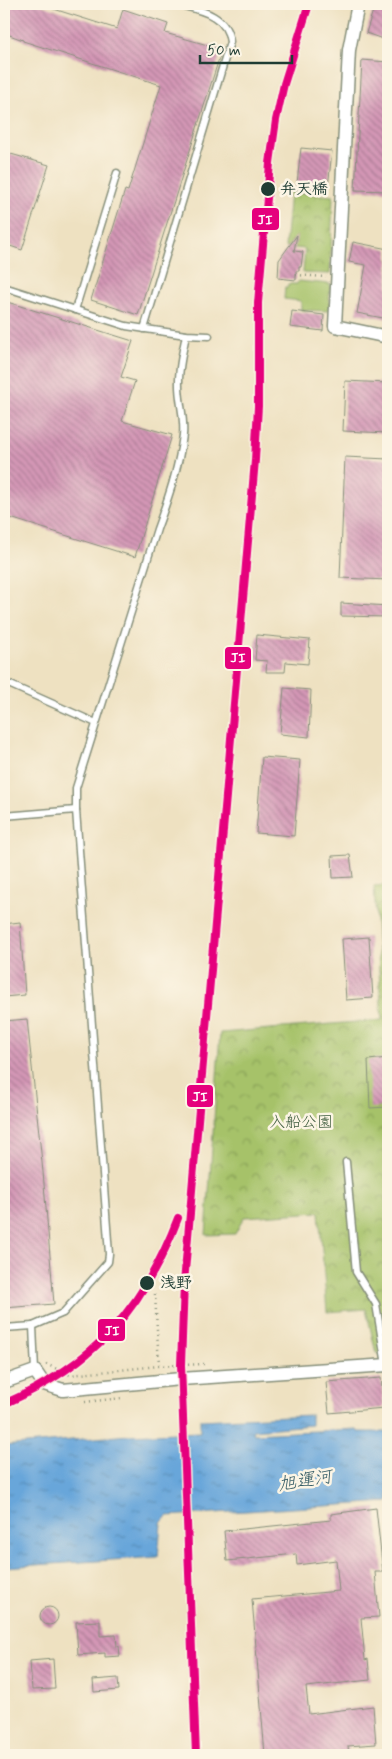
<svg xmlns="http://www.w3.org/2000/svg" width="392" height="1759" font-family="Mynerve,'Klee One',sans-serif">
  <defs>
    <pattern id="park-crowns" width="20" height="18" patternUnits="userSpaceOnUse" patternTransform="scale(1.25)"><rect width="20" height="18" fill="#a6c269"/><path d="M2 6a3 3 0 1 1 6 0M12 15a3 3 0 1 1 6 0" fill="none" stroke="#879f57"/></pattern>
    <pattern id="water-ripples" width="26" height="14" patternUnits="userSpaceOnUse" patternTransform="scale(1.25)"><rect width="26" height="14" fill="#67a6da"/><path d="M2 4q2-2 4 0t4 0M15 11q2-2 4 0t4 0" fill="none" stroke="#5488b2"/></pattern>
    <pattern id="building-back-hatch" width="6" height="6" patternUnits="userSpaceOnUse" patternTransform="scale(1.25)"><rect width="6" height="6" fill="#d497b6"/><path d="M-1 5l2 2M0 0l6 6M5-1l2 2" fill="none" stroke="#ab7c95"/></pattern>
  </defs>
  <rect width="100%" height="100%" fill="#fcf5e5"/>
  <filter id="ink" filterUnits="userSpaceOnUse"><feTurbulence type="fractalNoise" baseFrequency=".02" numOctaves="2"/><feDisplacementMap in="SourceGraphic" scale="10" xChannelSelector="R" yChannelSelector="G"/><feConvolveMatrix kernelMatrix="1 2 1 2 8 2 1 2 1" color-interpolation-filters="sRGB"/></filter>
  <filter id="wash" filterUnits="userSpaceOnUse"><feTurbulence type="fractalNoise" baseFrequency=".0096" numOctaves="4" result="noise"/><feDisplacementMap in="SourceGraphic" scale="20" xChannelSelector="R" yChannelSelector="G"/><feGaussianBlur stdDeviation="1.12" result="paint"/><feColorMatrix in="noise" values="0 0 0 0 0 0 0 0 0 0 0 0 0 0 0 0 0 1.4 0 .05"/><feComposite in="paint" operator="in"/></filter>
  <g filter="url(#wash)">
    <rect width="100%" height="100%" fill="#eee1c1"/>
    <path fill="#a6c269" stroke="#62804e" d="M298 281 330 284 329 311 301 310V301L284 299 285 287H288V284H297Z"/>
    <g fill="url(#park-crowns)" stroke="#62804e">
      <path d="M290 192 333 196 330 274 303 273 305 249 285 247Z"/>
      <path d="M388 885V1352L376 1353 366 1309 327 1312 319 1212 244 1217 235 1234 206 1235 220 1033 382 1020 374 886Z"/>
    </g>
    <path fill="url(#water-ripples)" stroke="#437287" d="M311 1415V1425L253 1430 254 1434 357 1429 358 1432H388V1502L167 1516 161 1523 158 1557 4 1567V1446L129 1435 200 1432V1420Z"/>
    <g id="blocks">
      <g fill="url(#building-back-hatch)">
        <path d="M4 4H38L117 29 123 9 168 24 165 33 222 49 138 315 91 300 125 190 128 191 161 85 23 41V40L4 33Z"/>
        <path d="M375 4H388V41L366 33Z"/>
        <path d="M362 60 388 62V191L355 190Z"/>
        <path d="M301 148 332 151 328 188H313L312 193 296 192Z"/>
        <path d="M4 152 49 165 22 250 4 244Z"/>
        <path d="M297 235 294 251 303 252 301 267H299V271H296V280L278 278 279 260Z"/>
        <path d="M353 242 388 249V319L357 313 366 265 349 262Z"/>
        <path d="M4 301 133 341 121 377 135 381 122 421 172 435 135 557 4 516Z"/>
        <path d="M292 311 324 315 323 331 290 327Z"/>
        <path d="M345 381 388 383V433L343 431Z"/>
        <path d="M345 457 388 459V580L340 578Z"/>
        <path d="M341 603 388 606V617L341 616Z"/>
        <path d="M257 635 310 640 308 664 286 662 285 672H266L267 661 255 660Z"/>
        <path d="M284 688 311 690 309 737 280 734Z"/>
        <path d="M262 757 300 760 294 836 256 833Z"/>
        <path d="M350 855 353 877 333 878 332 856Z"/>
        <path d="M20 922 25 995 4 997V924Z"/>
        <path d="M369 937 373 998 346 1000 342 939Z"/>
        <path d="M27 1019 43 1172 54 1304 4 1308V1021Z"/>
        <path d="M388 1058V1107L370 1108 368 1060Z"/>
        <path d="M381 1378 384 1408 329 1413 326 1382Z"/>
        <path d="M376 1508 383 1572H375L379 1617 361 1618 365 1660 368 1659 370 1680 306 1687 309 1714 373 1706 376 1744 348 1746 349 1755H265L252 1599 339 1591 336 1560 297 1565 296 1554 227 1561 224 1531 331 1520V1514Z"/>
        <circle cx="49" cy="1616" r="9"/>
        <path d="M100 1621V1636L116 1635 117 1647 119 1646 120 1656 105 1657V1653L78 1655 76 1622Z"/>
        <path d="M53 1659 55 1689 32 1690 30 1661Z"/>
        <path d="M118 1678 119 1690 94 1692 93 1680Z"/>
      </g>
    </g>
  </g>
  <g filter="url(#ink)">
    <use href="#blocks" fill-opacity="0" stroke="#868f7a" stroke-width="1"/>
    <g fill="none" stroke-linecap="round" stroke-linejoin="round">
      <defs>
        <g id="service">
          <path d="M4 287 126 326 186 335 209 336"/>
          <path d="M75 310 117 173"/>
          <path d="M144 329 230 42C227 14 199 10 176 4"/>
          <path d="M4 682 96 723"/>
          <path d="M4 816 76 810"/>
          <path d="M346 1162 356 1272 376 1304 386 1365"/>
          <path d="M4 1328 33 1326"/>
          <path d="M35 1371 33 1326 63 1313 108 1262 109 1254 76 810V788L157 529C168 499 179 467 183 435 185 417 178 399 179 381 179 366 183 350 186 335"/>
        </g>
        <g id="minor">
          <path d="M358 4 349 50 335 326 388 337"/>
          <path d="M4 1382 35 1371 44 1384 63 1390 181 1379 388 1365"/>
        </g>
      </defs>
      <use href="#service" stroke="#868f7a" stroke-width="9"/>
      <use href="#minor" stroke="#868f7a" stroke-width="15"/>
      <g stroke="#868f7a" stroke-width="2.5" stroke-dasharray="1 4" stroke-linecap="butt">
        <path d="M296 275 326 277"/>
        <path d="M155 1294 159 1365"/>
        <path d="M46 1364 70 1375 159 1366 204 1364"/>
        <path d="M85 1402 122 1398"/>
      </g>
      <use href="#service" stroke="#fff" stroke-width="6"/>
      <use href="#minor" stroke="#fff" stroke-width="12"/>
      <defs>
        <g id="rail-1">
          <path d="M4 1404C94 1364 143 1310 178 1218"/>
          <path d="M196 1755 181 1365 184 1283 255 460 258 406V303L270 163 276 120 284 84 309 4"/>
        </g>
      </defs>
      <use href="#rail-1" stroke="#fcf5e5" stroke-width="11"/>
      <use href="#rail-1" stroke="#e5007d" stroke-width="8"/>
    </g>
  </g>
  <g fill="#1f3d34" stroke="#fcf5e5" stroke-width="2">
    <circle cx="268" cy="189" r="8"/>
    <circle cx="147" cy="1283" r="8"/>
  </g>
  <g text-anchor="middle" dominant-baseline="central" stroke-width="5" stroke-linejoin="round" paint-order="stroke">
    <g font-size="16" font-weight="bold" fill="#1f3d34" stroke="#fcf5e5" text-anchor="start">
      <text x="280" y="189">弁天橋</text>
      <text x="160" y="1283">浅野</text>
    </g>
    <g font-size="16" fill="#415e41" stroke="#fcf5e5">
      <text x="301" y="1122">入船公園</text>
    </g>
    <g font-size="18" font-style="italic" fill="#355c66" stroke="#fcf5e5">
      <text transform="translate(305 1481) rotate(-9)">旭運河</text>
    </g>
  </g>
  <g stroke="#fcf5e5" stroke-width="2">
    <rect x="251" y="207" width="29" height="24" rx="5" fill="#e5007d"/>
    <rect x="224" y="646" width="28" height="24" rx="5" fill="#e5007d"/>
    <rect x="186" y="1084" width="28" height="24" rx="5" fill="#e5007d"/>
    <rect x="97" y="1318" width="29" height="24" rx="5" fill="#e5007d"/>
  </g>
  <g font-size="14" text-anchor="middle" font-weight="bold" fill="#fff">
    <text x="265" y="224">JI</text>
    <text x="238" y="662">JI</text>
    <text x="200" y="1101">JI</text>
    <text x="112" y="1335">JI</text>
  </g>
  <rect width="392" height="1759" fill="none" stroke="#fcf5e5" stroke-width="20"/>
  <path d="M200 55v8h92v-8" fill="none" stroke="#1f3d34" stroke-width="2.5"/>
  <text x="207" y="55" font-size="15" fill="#1f3d34" stroke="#fcf5e5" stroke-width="4" paint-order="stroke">50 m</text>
</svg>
